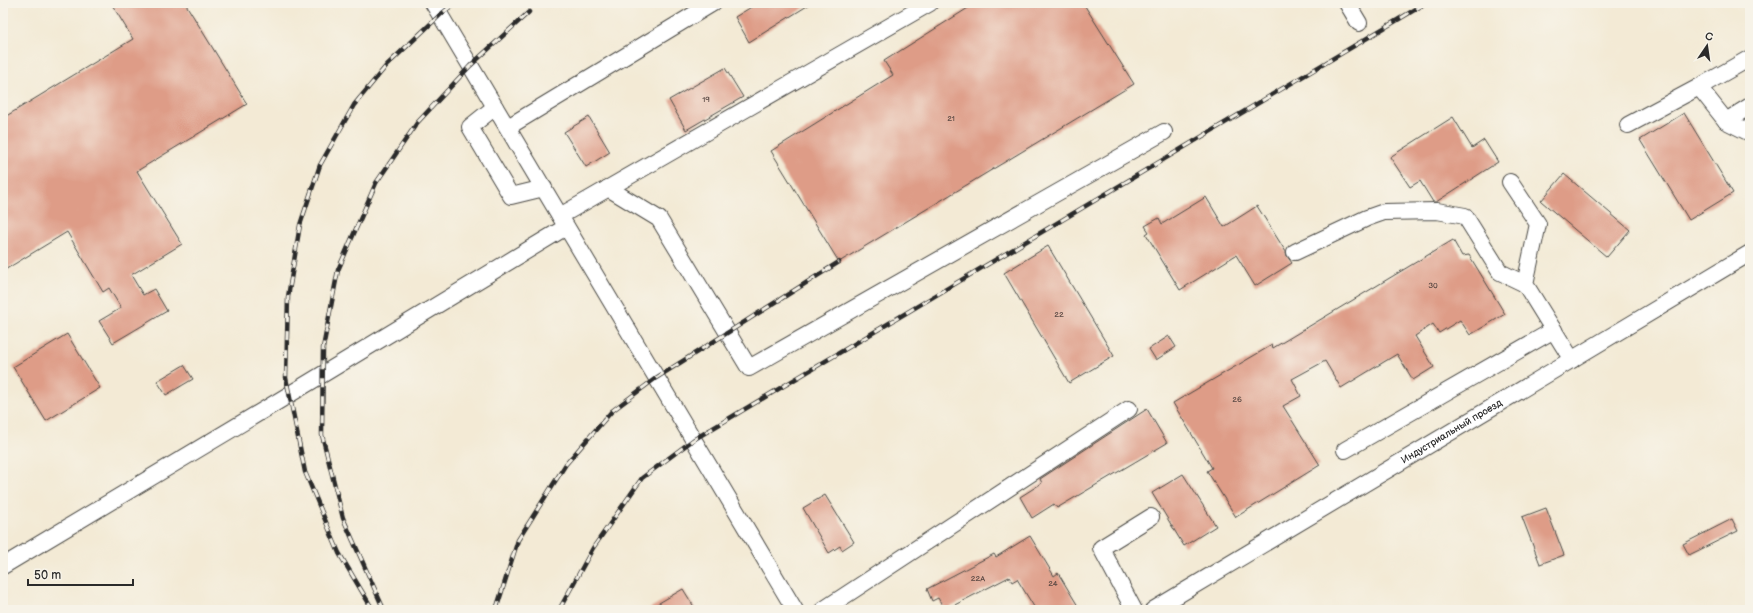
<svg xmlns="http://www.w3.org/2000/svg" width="1753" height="613" font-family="'Balsamiq Sans',sans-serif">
  <rect width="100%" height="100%" fill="#f7f3e8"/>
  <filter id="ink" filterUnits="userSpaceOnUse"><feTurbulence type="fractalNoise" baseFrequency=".025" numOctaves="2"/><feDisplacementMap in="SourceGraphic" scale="8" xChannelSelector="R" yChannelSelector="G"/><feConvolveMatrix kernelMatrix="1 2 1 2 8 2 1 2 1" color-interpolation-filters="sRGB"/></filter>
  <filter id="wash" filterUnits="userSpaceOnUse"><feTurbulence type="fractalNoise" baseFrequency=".012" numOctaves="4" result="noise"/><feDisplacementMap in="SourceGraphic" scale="16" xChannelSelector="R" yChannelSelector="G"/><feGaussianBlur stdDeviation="0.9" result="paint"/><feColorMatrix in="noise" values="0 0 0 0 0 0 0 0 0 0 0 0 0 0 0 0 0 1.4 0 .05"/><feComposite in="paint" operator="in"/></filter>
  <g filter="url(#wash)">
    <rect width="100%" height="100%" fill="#f3ead5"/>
    <g id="blocks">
      <g fill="#de9c87">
        <path d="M111 3H185L247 104 137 171 182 244 131 275 143 295 154 289 167 311 113 343 99 321 121 308 109 288 103 292 67 232 3 271V118L133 39Z"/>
        <path d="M758 3H812L749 42 735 17Z"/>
        <path d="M976 3H1083L1134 84 839 262 771 151 893 75 884 61Z"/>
        <path d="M725 68 743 97 686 130 669 100Z"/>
        <path d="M1684 113 1733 193 1689 220 1640 140Z"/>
        <path d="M589 117 610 152 586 167 564 132Z"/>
        <path d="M1453 117 1472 148 1484 140 1498 162 1436 202H1433L1420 181 1410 187 1390 157Z"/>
        <path d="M1564 174 1630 230 1607 257 1541 201Z"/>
        <path d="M1206 197 1224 227 1257 206 1286 252 1287 256 1292 263 1255 286 1236 255 1180 290 1146 234 1149 232 1145 226 1159 218 1162 224Z"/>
        <path d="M1453 240 1462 256 1469 255 1505 314 1470 335 1460 320 1439 333 1433 324 1415 336 1434 367 1413 380 1397 354 1341 388 1325 361 1292 379 1301 396 1283 406 1320 465 1236 517 1207 471 1212 468 1173 403 1272 345 1273 348Z"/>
        <path d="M1048 246 1114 356 1069 383 1004 273Z"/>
        <path d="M67 334 100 388 46 421 13 367Z"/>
        <path d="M1169 336 1176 347 1156 360 1149 349Z"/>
        <path d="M184 365 193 379 166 395 157 381Z"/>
        <path d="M1147 409 1167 443 1057 508 1054 504 1032 518 1020 497 1042 483 1040 479Z"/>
        <path d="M1183 474 1216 526 1184 546 1152 493Z"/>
        <path d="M825 495 854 542 842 550 840 546 829 553 803 508Z"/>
        <path d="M1546 508 1564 555 1540 564 1522 517Z"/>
        <path d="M1732 519 1738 531 1689 555 1683 544Z"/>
        <path d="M1030 536 1054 576 1058 573 1078 606 1073 610H1036L1017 579 1012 582 1009 577 945 610 938 598 932 601 927 589 994 554 996 557Z"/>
        <path d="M683 589 696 610H647Z"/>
      </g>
    </g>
  </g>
  <g filter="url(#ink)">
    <use href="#blocks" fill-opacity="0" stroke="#494844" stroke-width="1"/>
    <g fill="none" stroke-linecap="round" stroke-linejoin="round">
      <defs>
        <g id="minor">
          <path d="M433 3 795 610"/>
          <path d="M1347 3 1359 23"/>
          <path d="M1750 106 1726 121 1750 133"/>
          <path d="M495 107 470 127 511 196 544 188"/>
          <path d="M1726 121 1699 87 1750 58"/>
          <path d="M1628 125 1699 87"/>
          <path d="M508 127 713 3"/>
          <path d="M1510 182 1538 224 1525 284 1572 360"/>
          <path d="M608 188 659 219 749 368 1164 132"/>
          <path d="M560 216 930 3"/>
          <path d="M1295 252 1367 218 1384 212 1437 211 1465 216 1500 272 1525 284"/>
          <path d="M1345 450 1554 330"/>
          <path d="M3 566 272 405 566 227"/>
          <path d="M823 610 1129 409"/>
          <path d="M1134 610 1101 548 1151 517"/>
          <path id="s1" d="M1153 610 1750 253"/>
        </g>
      </defs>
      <use href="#minor" stroke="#494844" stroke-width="18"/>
      <use href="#minor" stroke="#fff" stroke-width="16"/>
      <defs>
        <g id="rail">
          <path d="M373 610 339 553 305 472 286 378 288 297 300 225 320 165 354 105 387 65 440 15 455 3"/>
          <path d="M384 610 343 518 322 435 323 348 338 270 376 183 417 123 470 66 529 12"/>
          <path d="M496 610 518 540 566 464 612 411 656 378 839 262"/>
          <path d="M559 610 593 548 642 478 693 440 1426 3"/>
        </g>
      </defs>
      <use href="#rail" stroke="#2b2b2b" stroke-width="4.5"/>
      <use href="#rail" stroke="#f7f3e8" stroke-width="3" stroke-dasharray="9" stroke-linecap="butt"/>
    </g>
  </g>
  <g text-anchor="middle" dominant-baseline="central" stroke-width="3.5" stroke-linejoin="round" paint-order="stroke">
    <g font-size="8" fill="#584742">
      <text x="706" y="99">19</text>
      <text x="951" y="118">21</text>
      <text x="1433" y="285">30</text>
      <text x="1059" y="314">22</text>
      <text x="1237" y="399">26</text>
      <text x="978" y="578">22А</text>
      <text x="1053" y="583">24</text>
    </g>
    <g font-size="10" fill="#2b2b2b" stroke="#f7f3e8">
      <text stroke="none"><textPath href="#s1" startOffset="348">Индустриальный проезд</textPath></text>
    </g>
  </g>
  <rect width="1753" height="613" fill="none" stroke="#f7f3e8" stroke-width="16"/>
  <g transform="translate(1707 46) rotate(13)" stroke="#f7f3e8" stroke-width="3" paint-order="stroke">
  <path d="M0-3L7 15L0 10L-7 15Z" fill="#2b2b2b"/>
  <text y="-6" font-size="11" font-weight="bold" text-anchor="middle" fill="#2b2b2b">С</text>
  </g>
  <path d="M28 579v6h105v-6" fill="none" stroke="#2b2b2b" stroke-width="2"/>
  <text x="34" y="579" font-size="12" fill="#2b2b2b" stroke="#f7f3e8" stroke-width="3" paint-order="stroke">50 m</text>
</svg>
